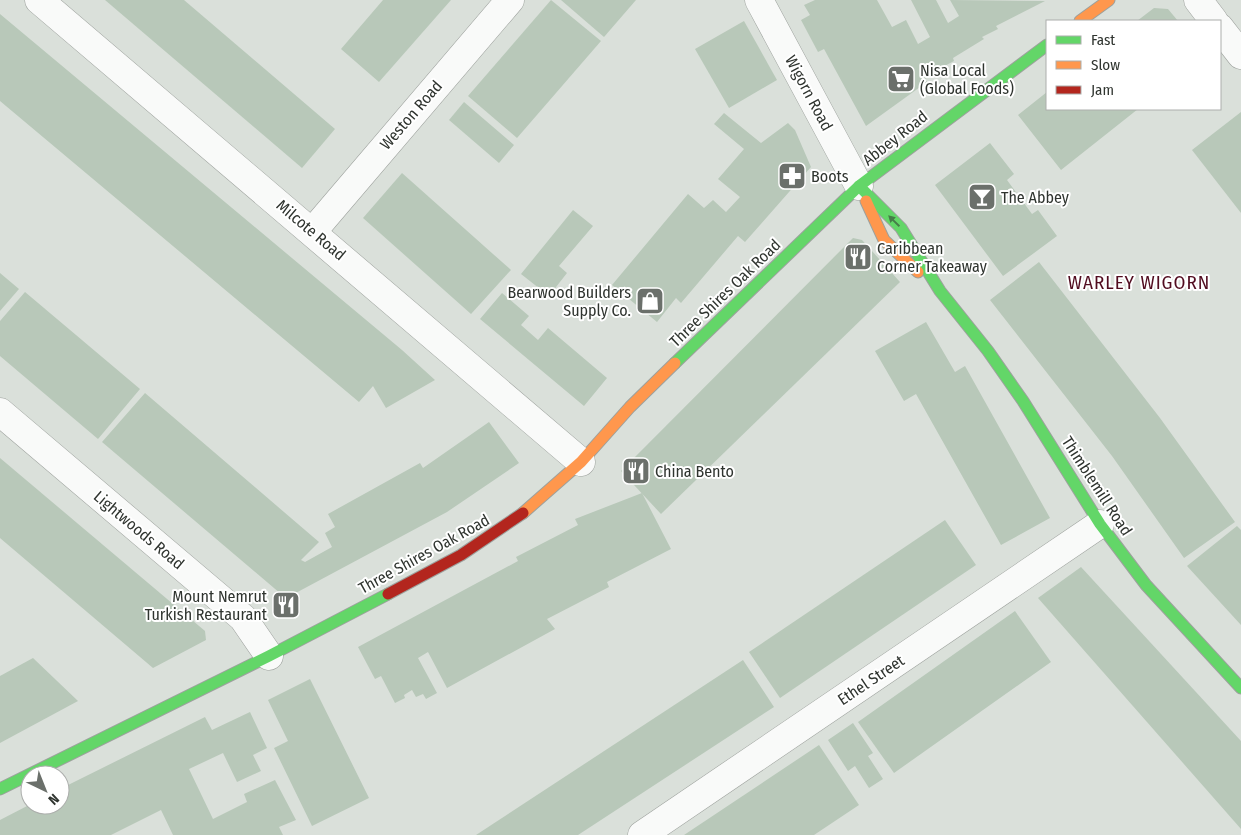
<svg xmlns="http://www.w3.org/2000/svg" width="1241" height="835" font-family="'Fira Sans Condensed',sans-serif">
  <rect width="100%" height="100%" fill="#dae0da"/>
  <g fill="#b8c8b9">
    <path d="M105 0H184L335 129 302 168Z"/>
    <path d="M383 0H451L379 82 341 49Z"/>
    <path d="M551 0 601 41 517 138 468 96Z"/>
    <path d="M561 0H636L604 37Z"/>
    <path d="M815 0H877L892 27 906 20 918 44 930 37 911 0H936L948 23 959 16 950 0 1045 1 996 26 998 29 982 37 984 39 953 58 954 61 937 70 938 72 925 79 927 82 866 126 824 49 818 52 801 20 810 15 804 5Z"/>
    <path d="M1154 8 1168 9 1178 21H1137Z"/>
    <path d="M0 14 402 350 435 380 386 408 373 386 359 402 0 101Z"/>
    <path d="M744 21 777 80 729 108 695 49Z"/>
    <path d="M1047 92V109H1138L1061 170 1018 115Z"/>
    <path d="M464 102 514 145 499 163 449 120Z"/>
    <path d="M1241 112V213L1192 150Z"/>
    <path d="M724 113 761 143 788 123 795 130 811 167 745 242 738 236 681 303 676 298 657 322 612 285 688 194 704 208 713 200 726 212 740 197 718 179 744 149 714 124Z"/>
    <path d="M990 143 1014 174 1007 180 1032 214 1038 210 1057 236 1003 276 935 185Z"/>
    <path d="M402 173 511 270 471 314 363 218Z"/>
    <path d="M573 210 593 226 559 266 567 273 549 296 521 274Z"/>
    <path d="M853 238 862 240 900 282 661 514 621 471Z"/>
    <path d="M1039 262 1160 418 1235 522 1184 558 1112 456 990 300Z"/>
    <path d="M0 273 19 289 0 311Z"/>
    <path d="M25 292 140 389 98 439 0 356V321Z"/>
    <path d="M502 293 529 316 521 325 538 340 548 328 607 378 584 406 480 319Z"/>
    <path d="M926 322 955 372 965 366 1050 518 1001 545 916 394 904 401 875 351Z"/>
    <path d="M145 393 319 542 301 560 305 562 332 547 325 533 335 527 328 514 420 463 423 468 489 422 519 463 447 512 292 595 281 594 102 442Z"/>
    <path d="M0 458 205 631 206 640 153 668 0 538Z"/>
    <path d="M642 493 671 549 607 582 609 587 547 619 555 629 447 688 428 652 418 658 437 693 426 699 423 694 416 697 412 690 404 695 405 698 395 703 381 676 375 679 358 647 518 561 516 557 578 525 575 519Z"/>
    <path d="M945 520 976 565 780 698 749 652Z"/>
    <path d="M1237 526 1241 530V625L1187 566Z"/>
    <path d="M1081 567 1241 741V829L1038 598Z"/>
    <path d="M1015 611 1051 662 894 773 858 722Z"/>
    <path d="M33 658 78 701 0 743V676Z"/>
    <path d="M743 660 774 707 578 835H476Z"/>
    <path d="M310 679 369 798 312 826 274 748 288 741 268 700Z"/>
    <path d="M250 712 267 748 253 755 261 771 237 782 223 753 189 769 213 819 247 802 244 794 275 780 296 820 279 827 283 835H173L161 810 111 835H0V820L29 805H60V789L205 717 212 730Z"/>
    <path d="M853 723 873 753 868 756 883 779 869 788 855 766 848 771 828 740Z"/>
    <path d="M819 745 859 805 814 835H684Z"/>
  </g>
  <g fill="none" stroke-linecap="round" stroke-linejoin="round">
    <defs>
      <g id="street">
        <path d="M39 0 581 462"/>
        <path d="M759 0 859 186"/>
        <path d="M1198 0 1214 21"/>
        <path d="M1220 28 1241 55"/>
        <path d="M313 231 510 0"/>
        <path d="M0 412 243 618 269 656"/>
        <path d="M642 835 1100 524"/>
      </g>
      <g id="fast">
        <path d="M859 186 901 228 940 291 988 351 1023 401 1100 524 1146 585 1241 688"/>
        <path d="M675 363 859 186 1047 45"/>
        <path d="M0 789 269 656 388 594"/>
      </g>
      <g id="slow">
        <path d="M1080 21 1109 0"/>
        <path d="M866 201 884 240 918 272"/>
        <path d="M523 513 581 462 630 407 675 363"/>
      </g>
      <path id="jam" d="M388 594 461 555 523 513"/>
    </defs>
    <use href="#street" stroke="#9da19d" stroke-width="29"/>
    <use href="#fast" stroke="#9da19d" stroke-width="13"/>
    <use href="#slow" stroke="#9da19d" stroke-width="13"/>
    <use href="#jam" stroke="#9da19d" stroke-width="13"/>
    <use href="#street" stroke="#f9faf9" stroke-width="28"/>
    <use href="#fast" stroke="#63d668" stroke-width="11"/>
    <use href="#slow" stroke="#ff974d" stroke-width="11"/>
    <use href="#jam" stroke="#b3261e" stroke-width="11"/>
  </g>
  <defs><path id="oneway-solid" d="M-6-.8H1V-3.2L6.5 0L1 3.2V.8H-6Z" transform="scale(1.25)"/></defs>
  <use fill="#467d49" href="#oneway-solid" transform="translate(894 221) rotate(-136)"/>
  <defs>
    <symbol id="supermarket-square" viewBox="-11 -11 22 22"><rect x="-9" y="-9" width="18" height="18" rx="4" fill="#6b706b" stroke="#fff"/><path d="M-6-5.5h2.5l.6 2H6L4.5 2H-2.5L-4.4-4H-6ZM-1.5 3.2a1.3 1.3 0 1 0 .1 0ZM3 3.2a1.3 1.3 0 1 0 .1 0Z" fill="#fff"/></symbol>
    <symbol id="pharmacy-square" viewBox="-11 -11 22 22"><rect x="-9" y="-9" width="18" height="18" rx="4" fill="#6b706b" stroke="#fff"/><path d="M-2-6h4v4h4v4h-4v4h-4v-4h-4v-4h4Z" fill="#fff"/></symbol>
    <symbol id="bar-square" viewBox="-11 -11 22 22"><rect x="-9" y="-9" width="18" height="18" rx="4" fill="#6b706b" stroke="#fff"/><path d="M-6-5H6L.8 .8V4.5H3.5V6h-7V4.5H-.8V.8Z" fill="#fff"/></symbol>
    <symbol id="restaurant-square" viewBox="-11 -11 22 22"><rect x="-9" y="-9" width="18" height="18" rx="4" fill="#6b706b" stroke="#fff"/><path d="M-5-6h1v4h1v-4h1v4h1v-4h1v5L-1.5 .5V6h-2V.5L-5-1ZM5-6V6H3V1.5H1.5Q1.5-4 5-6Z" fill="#fff"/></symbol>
    <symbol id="shop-square" viewBox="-11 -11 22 22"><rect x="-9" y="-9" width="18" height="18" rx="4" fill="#6b706b" stroke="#fff"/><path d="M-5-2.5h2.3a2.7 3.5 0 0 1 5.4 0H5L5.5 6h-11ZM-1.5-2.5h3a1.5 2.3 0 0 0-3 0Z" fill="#fff"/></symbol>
  </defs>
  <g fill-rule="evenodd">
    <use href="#supermarket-square" x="885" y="63" width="32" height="32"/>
    <use href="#pharmacy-square" x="776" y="160" width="32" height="32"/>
    <use href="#bar-square" x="966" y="181" width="32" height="32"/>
    <use href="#restaurant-square" x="842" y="241" width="32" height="32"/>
    <use href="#shop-square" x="634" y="285" width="32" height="32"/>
    <use href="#restaurant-square" x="620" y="455" width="32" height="32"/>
    <use href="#restaurant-square" x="270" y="589" width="32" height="32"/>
  </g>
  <g text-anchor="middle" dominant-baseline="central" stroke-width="4" stroke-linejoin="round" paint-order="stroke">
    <g font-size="16" fill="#2f342f" stroke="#fff" text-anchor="start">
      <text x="920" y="70">Nisa Local<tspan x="920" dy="18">(Global Foods)</tspan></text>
      <text x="811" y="176">Boots</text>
      <text x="1001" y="197">The Abbey</text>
      <text x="877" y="248">Caribbean<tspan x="877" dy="18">Corner Takeaway</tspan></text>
      <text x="631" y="292" text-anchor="end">Bearwood Builders<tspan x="631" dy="18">Supply Co.</tspan></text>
      <text x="655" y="471">China Bento</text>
      <text x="267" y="596" text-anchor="end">Mount Nemrut<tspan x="267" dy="18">Turkish Restaurant</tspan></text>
    </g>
    <g font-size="16" fill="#2f342f" stroke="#fff">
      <text transform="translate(809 93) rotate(62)">Wigorn Road</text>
      <text transform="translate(411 115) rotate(-49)">Weston Road</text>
      <text transform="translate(895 138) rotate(-38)">Abbey Road</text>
      <text transform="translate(311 230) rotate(40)">Milcote Road</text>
      <text transform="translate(725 293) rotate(-44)">Three Shires Oak Road</text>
      <text transform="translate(1097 486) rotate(57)">Thimblemill Road</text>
      <text transform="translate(139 530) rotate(40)">Lightwoods Road</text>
      <text transform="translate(424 554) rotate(-29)">Three Shires Oak Road</text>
      <text transform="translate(871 680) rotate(-34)">Ethel Street</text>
    </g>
    <g font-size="19" letter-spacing="1" fill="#510c1f" stroke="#fff">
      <text x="1139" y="282">WARLEY WIGORN</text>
    </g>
  </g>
  <rect x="1046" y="20" width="175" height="90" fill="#ffffff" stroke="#acaeac"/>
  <rect x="1056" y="36" width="25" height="8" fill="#63d668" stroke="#acaeac"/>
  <text x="1091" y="45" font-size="15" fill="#2f342f">Fast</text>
  <rect x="1056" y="61" width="25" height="8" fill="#ff974d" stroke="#acaeac"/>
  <text x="1091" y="70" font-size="15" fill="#2f342f">Slow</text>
  <rect x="1056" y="86" width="25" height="8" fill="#b3261e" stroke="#acaeac"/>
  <text x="1091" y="95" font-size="15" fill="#2f342f">Jam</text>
  <g transform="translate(45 790) rotate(137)"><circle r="24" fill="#ffffff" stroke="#acaeac"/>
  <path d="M0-4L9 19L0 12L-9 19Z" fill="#6b706b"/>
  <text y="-8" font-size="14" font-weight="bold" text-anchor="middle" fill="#2f342f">N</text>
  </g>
</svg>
